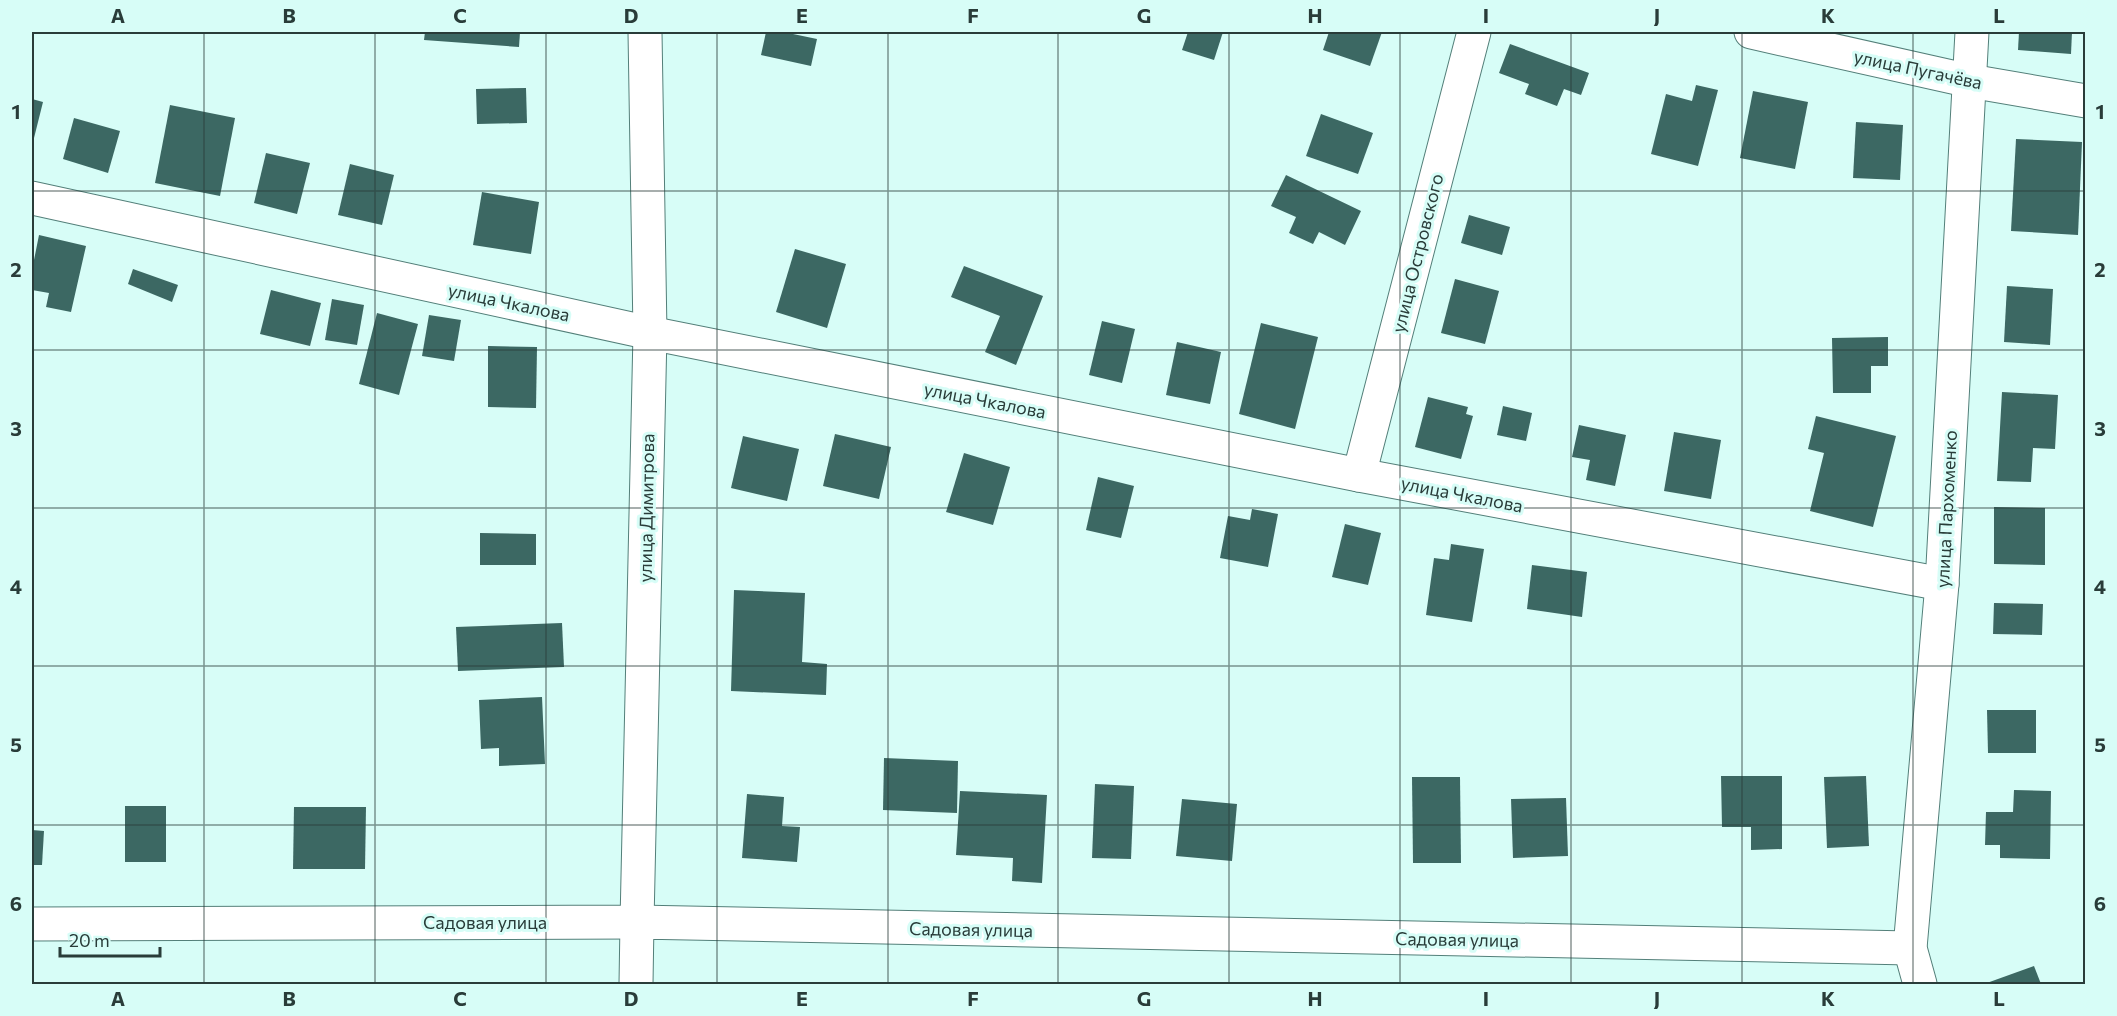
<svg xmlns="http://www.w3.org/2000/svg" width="2117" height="1016" font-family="Commissioner,sans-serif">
  <rect width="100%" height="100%" fill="#d7fdf7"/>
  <g fill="#3c6863">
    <path d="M425 32H520L519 47 424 40Z"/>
    <path d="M766 32H794L793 34 817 39 811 66 761 55Z"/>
    <path d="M1188 32H1223L1214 60 1182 50Z"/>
    <path d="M1329 32H1382L1370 66 1323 50Z"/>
    <path d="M2019 32H2072L2071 54 2018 50Z"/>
    <path d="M1510 44 1589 73 1581 95 1564 89 1557 106 1525 94 1529 84 1499 73Z"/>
    <path d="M1696 85 1718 90 1698 166 1651 154 1666 94 1692 101Z"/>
    <path d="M526 88 527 123 477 124 476 89Z"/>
    <path d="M1753 91 1808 102 1795 169 1740 158Z"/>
    <path d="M32 99 43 102 32 146Z"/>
    <path d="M170 105 235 118 220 196 155 183Z"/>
    <path d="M1321 114 1373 133 1358 174 1306 156Z"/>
    <path d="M74 118 120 131 108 173 63 159Z"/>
    <path d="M1856 122 1903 125 1900 180 1853 178Z"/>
    <path d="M2016 139 2082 142 2078 235 2011 231Z"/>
    <path d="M266 153 310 163 297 214 254 203Z"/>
    <path d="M350 164 394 175 382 225 338 215Z"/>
    <path d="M1286 175 1361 211 1345 245 1319 232 1313 244 1289 233 1296 217 1271 206Z"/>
    <path d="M482 192 539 202 531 254 473 245Z"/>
    <path d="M1469 215 1510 227 1502 255 1461 243Z"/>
    <path d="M39 235 86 246 71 312 46 307 49 293 32 290V270Z"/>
    <path d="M795 249 846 264 827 328 776 312Z"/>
    <path d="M964 266 1043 296 1016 365 985 352 1000 316 951 297Z"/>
    <path d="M133 269 178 285 172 302 128 284Z"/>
    <path d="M1455 279 1499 291 1485 344 1441 333Z"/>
    <path d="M2007 286 2053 289 2050 345 2004 342Z"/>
    <path d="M271 290 321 303 310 346 260 334Z"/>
    <path d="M332 299 364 305 357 345 325 340Z"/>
    <path d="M377 313 418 324 399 395 359 384Z"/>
    <path d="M429 315 461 320 454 361 422 356Z"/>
    <path d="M1102 321 1135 329 1122 383 1089 375Z"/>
    <path d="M1261 323 1318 337 1295 429 1239 414Z"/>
    <path d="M1888 337V366H1871V393H1833L1832 338Z"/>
    <path d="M1177 342 1221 352 1210 404 1166 395Z"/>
    <path d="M488 346 537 347 536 408 488 407Z"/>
    <path d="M2002 392 2058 395 2055 449 2033 448 2031 482 1997 481Z"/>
    <path d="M1428 397 1468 407 1466 414 1473 416 1461 459 1415 447Z"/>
    <path d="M1503 406 1532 413 1526 441 1497 435Z"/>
    <path d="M1816 416 1896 436 1873 527 1810 511 1824 453 1808 449Z"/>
    <path d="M1579 425 1626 435 1615 486 1586 480 1590 460 1572 457Z"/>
    <path d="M1674 432 1721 440 1711 499 1664 491Z"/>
    <path d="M835 434 891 447 879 499 823 486Z"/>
    <path d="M743 436 799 449 787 501 731 488Z"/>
    <path d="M964 453 1010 467 993 525 946 512Z"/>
    <path d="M1098 477 1134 486 1121 538 1086 530Z"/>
    <path d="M1994 507 2045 508V565L1994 564Z"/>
    <path d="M1252 509 1278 514 1268 567 1220 558 1228 516 1250 520Z"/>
    <path d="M1345 524 1381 533 1368 585 1332 577Z"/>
    <path d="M480 533 536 534V565H480Z"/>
    <path d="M1451 544 1484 549 1472 622 1426 615 1434 558 1449 560Z"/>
    <path d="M1532 565 1587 572 1582 617 1527 609Z"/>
    <path d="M734 590 805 593 802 662 827 664 826 695 731 691Z"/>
    <path d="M1994 603 2043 604 2042 635 1993 634Z"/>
    <path d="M562 623 564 667 458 671 456 627Z"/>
    <path d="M542 697 545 764 499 766V748L481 749 479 700Z"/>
    <path d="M1987 710H2036V753H1988Z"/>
    <path d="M884 758 958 761 957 813 883 810Z"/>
    <path d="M1721 776H1782V849L1751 850V827H1722Z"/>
    <path d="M1866 776 1869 846 1827 848 1824 777Z"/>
    <path d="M1412 777H1460L1461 863H1413Z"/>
    <path d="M1095 784 1134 786 1131 859 1092 858Z"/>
    <path d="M2014 790 2051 791 2050 859 2000 858V845H1985L1986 812H2013Z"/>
    <path d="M960 791 1047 795 1042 883 1012 881 1013 858 956 855Z"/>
    <path d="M747 794 784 797 782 826 800 827 797 862 742 858Z"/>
    <path d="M1566 798 1568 856 1513 858 1511 799Z"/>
    <path d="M1182 799 1237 804 1232 861 1176 856Z"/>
    <rect x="125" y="806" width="41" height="56"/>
    <path d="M294 807H366L365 869H293Z"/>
    <path d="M32 830 44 831 42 865H32Z"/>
    <path d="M2034 966 2041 984H1984Z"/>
  </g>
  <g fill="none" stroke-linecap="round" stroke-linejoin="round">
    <defs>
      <g id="street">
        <path d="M1751 32 1970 81 2086 101"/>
        <path d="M32 198 650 333 1359 475 1942 584"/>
        <path d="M1359 475 1474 32"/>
        <path d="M636 984 637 922 1910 948"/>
        <path d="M1920 984 1910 948 1942 584 1972 32"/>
      </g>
      <path id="secondary" d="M32 924 637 922 650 333 645 32"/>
    </defs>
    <use href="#street" stroke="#537f79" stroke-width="35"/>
    <use href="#secondary" stroke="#537f79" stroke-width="35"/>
    <use href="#street" stroke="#fff" stroke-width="33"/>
    <use href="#secondary" stroke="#fff" stroke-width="33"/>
  </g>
  <path fill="none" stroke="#293c39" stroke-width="1.5" stroke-opacity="0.55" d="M204 32V984M375 32V984M546 32V984M717 32V984M888 32V984M1058 32V984M1229 32V984M1400 32V984M1571 32V984M1742 32V984M1913 32V984M32 191H2086M32 350H2086M32 508H2086M32 666H2086M32 825H2086"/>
  <g text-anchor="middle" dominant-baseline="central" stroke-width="6" stroke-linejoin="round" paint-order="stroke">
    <g font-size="18" fill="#293c39" stroke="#d7fdf7">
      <text transform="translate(1918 69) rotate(12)">улица Пугачёва</text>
      <text transform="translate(1417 253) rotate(-76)">улица Островского</text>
      <text transform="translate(509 302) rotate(12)">улица Чкалова</text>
      <text transform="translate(985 400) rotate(11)">улица Чкалова</text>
      <text transform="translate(1462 494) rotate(11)">улица Чкалова</text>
      <text transform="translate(646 508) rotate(-89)">улица Димитрова</text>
      <text transform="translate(1946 509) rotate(-87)">улица Пархоменко</text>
      <text x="485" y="922">Садовая улица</text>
      <text transform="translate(971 929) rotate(1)">Садовая улица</text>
      <text transform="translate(1457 939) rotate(1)">Садовая улица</text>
    </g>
  </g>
  <rect width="2117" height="1016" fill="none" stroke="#d7fdf7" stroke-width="66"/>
  <path d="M60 947v9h100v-9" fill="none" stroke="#293c39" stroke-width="3"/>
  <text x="69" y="947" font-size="18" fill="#293c39" stroke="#d7fdf7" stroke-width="4.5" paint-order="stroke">20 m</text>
  <rect x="33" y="33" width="2051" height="950" fill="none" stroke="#293c39" stroke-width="2"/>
  <g font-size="20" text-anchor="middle" font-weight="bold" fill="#293c39">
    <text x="118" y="23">A</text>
    <text x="289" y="23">B</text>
    <text x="460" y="23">C</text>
    <text x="631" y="23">D</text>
    <text x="802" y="23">E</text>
    <text x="973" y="23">F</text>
    <text x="1144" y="23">G</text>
    <text x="1315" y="23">H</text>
    <text x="1486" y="23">I</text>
    <text x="1657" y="23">J</text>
    <text x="1828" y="23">K</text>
    <text x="1999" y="23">L</text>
    <text x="16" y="119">1</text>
    <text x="2100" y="119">1</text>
    <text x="16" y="277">2</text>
    <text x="2100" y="277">2</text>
    <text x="16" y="436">3</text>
    <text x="2100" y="436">3</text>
    <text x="16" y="594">4</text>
    <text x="2100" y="594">4</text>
    <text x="16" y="752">5</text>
    <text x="2100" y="752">5</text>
    <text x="16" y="911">6</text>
    <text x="2100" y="911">6</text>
    <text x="118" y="1006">A</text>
    <text x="289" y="1006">B</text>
    <text x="460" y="1006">C</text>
    <text x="631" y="1006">D</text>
    <text x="802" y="1006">E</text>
    <text x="973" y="1006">F</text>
    <text x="1144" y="1006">G</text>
    <text x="1315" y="1006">H</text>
    <text x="1486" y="1006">I</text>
    <text x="1657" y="1006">J</text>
    <text x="1828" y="1006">K</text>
    <text x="1999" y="1006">L</text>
  </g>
</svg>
